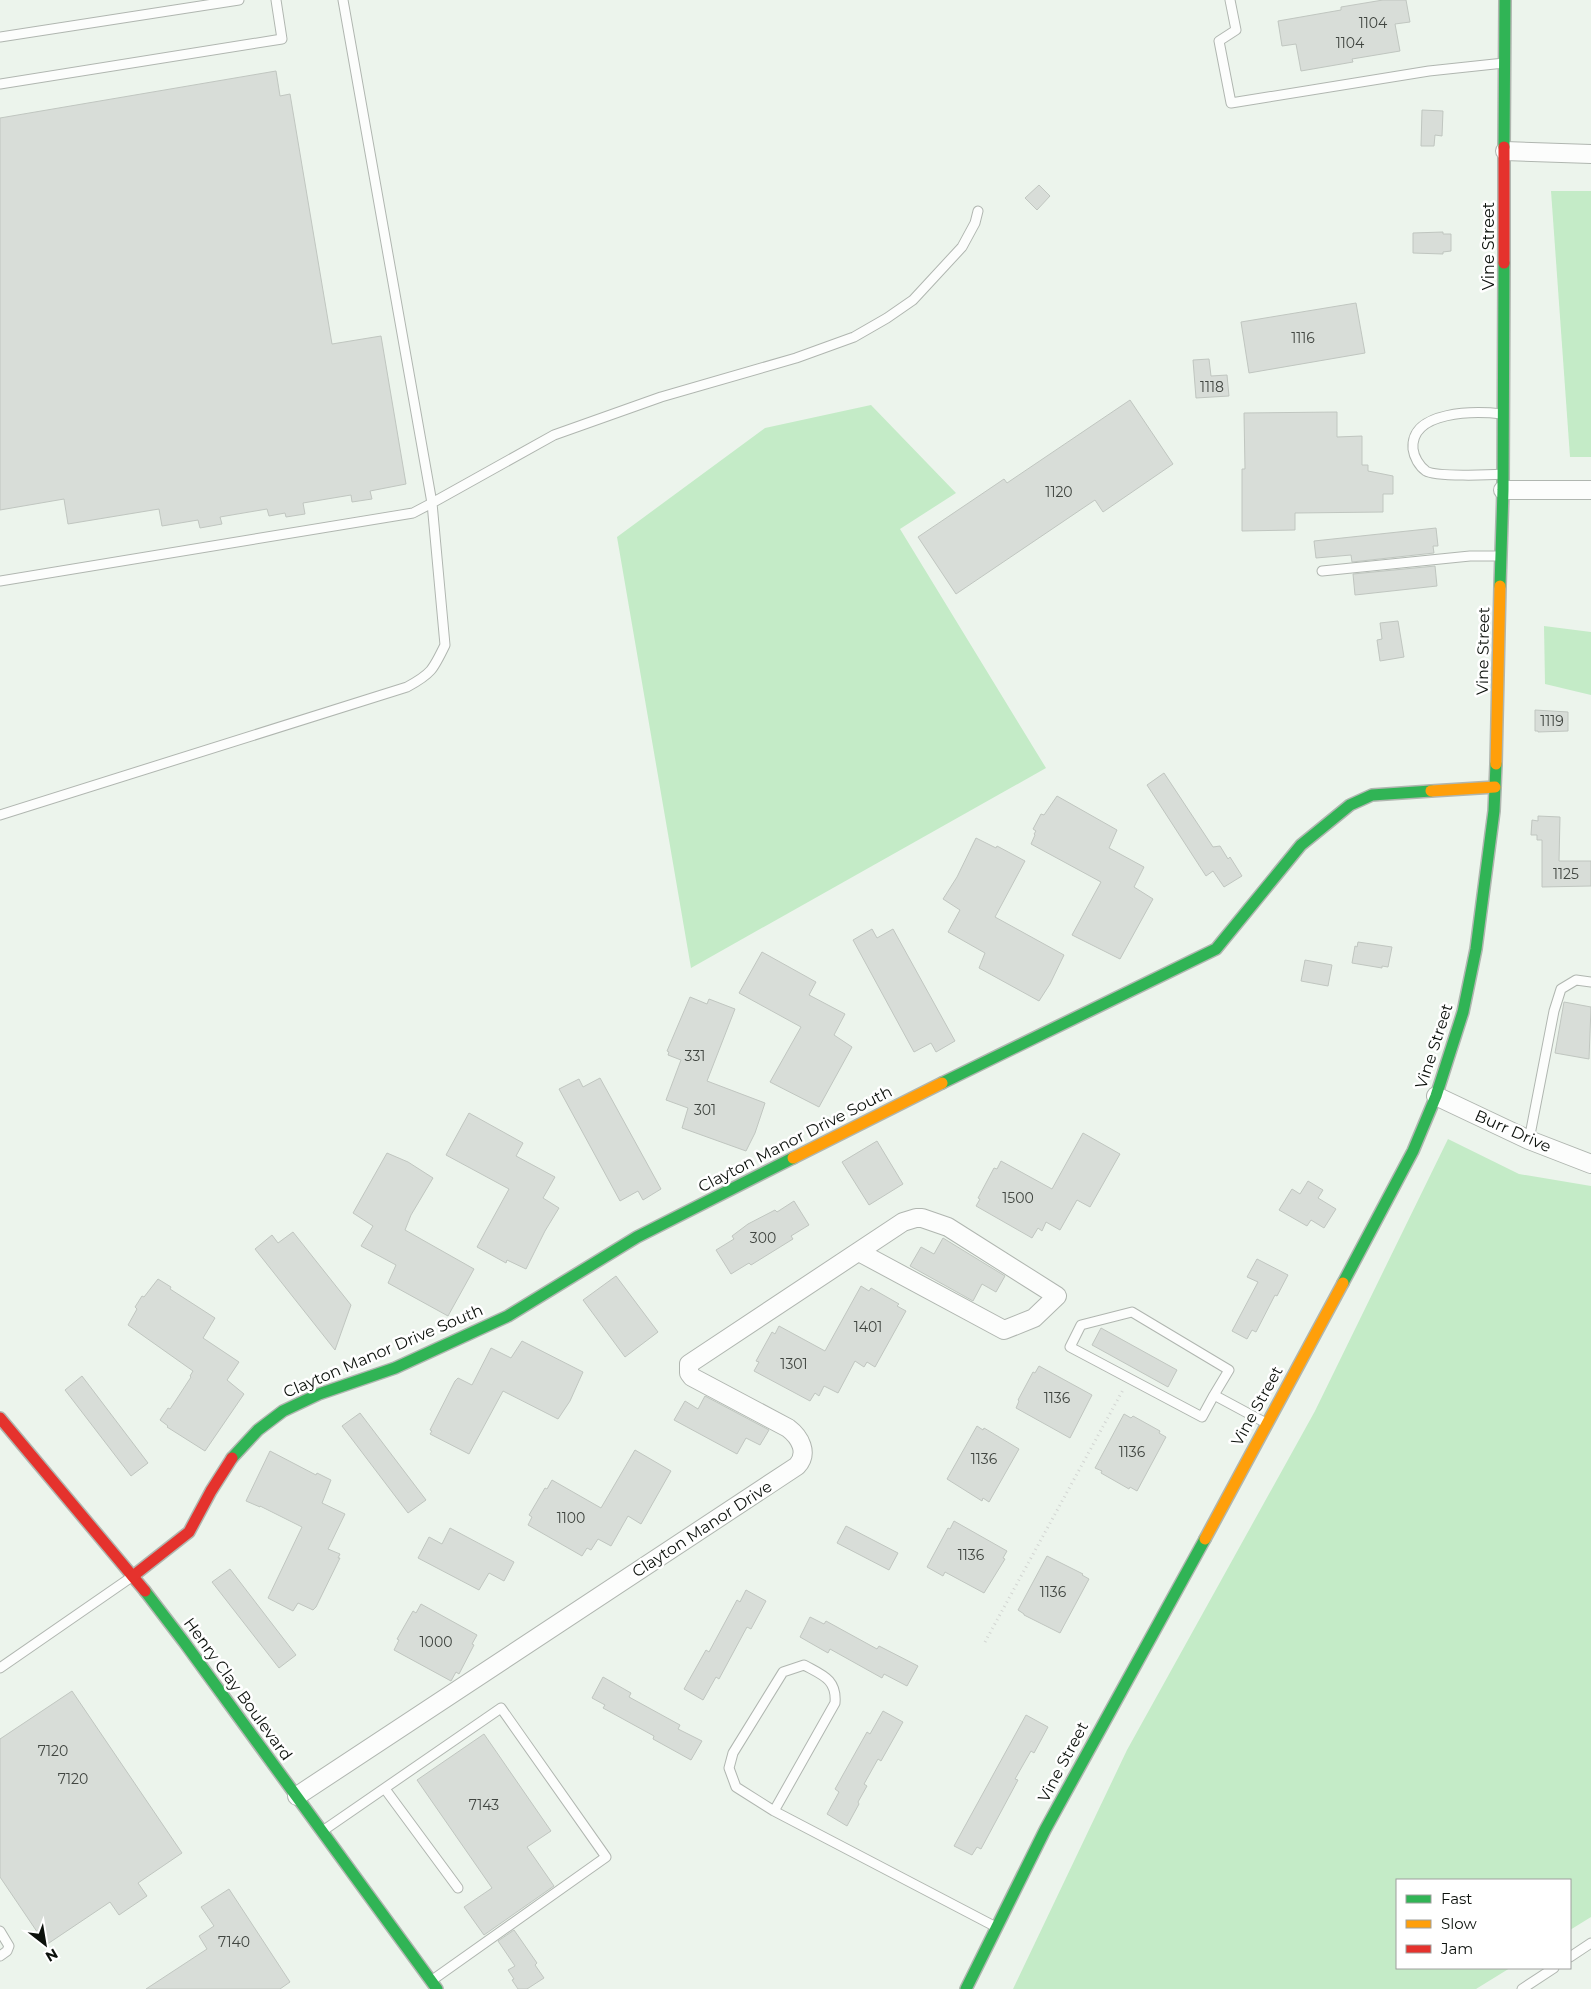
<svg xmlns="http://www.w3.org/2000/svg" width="1591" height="1989" font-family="Montserrat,sans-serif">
  <rect width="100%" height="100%" fill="#ecf4ec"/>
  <g fill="#c4ebc7">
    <path d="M1551 191H1591V457H1570Z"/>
    <path d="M871 405 956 493 900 529 1046 768 691 968 617 537 765 428Z"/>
    <path d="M1544 626 1591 632V695L1545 684Z"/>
    <path d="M1448 1139 1519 1174 1591 1186V1917L1570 1930V1880H1397V1968H1510L1476 1989H1013L1127 1750 1315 1411Z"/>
  </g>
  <g fill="#d8ddd8" stroke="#c0c6c0">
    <path d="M1383 0H1406L1410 22 1395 24 1400 51 1352 59 1353 62 1301 71 1296 44 1282 46 1278 21 1341 10V7Z"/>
    <path d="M276 71 280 96 290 94 332 344 381 336 406 484 370 491 372 499 352 502 351 495 303 503 305 514 286 517 285 513 269 516 267 509 220 517 222 524 200 528 198 520 162 526 159 509 68 524 64 499 0 510V118Z"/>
    <path d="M1422 110 1443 111 1442 136 1435 135 1434 146H1421Z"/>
    <path d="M1039 185 1050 196 1037 210 1025 198Z"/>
    <path d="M1443 232V234H1451V251L1443 252V254L1413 253V233Z"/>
    <path d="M1356 303 1365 353 1249 373 1241 322Z"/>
    <path d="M1209 359 1211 376 1227 375 1229 396 1196 398 1193 360Z"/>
    <path d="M1130 400 1173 464 1103 512 1095 500 956 594 918 537 1004 479 1007 483Z"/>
    <path d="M1337 412V437L1362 436V465H1368V471L1393 476V494H1383V512L1295 513V530L1242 531V469H1245L1244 413Z"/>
    <path d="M1436 528 1438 546H1433L1434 553 1352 562 1351 555 1316 558 1314 541Z"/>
    <path d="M1435 566 1437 586 1355 595 1353 574Z"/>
    <path d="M1398 621 1404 657 1380 661 1377 640 1382 639 1380 623Z"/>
    <path d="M1535 710 1568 712V731L1538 732V731H1535Z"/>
    <path d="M1164 773 1213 847 1220 846 1228 859 1230 857 1242 876 1224 887 1213 871 1206 876 1147 785Z"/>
    <path d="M1057 796 1117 830 1109 848 1144 867 1134 887 1153 899 1120 959 1072 935 1101 882 1031 844 1035 835 1034 834 1036 831 1033 829 1041 814 1044 815Z"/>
    <path d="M1538 816 1560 817 1559 861H1591V886L1542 887V840H1537V835H1531L1532 820 1538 821Z"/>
    <path d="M976 838 996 848 997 846 1025 861 995 917 1064 955 1050 984 1039 1001 979 968 985 953 948 932 960 910 943 899 957 877Z"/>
    <path d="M872 929 877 938 893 929 955 1041 936 1052 931 1043 914 1052 853 940Z"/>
    <path d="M1358 942 1392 947 1388 967 1382 966V968L1352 963 1355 946 1357 947Z"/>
    <path d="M762 952 816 982 809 995 845 1014 834 1035 852 1047 819 1107 770 1082 801 1027 739 993Z"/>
    <path d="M1305 960 1332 965 1328 986 1301 981Z"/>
    <path d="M690 997 707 1004 709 999 735 1009 707 1081 765 1103 755 1133 746 1151 682 1128 688 1108 666 1100 681 1060 668 1055 669 1052 667 1051Z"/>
    <path d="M1564 1002 1591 1007 1589 1059 1555 1053Z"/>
    <path d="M600 1078 661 1189 643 1200 638 1191 620 1201 559 1089 579 1079 583 1087Z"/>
    <path d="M469 1113 523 1143 516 1156 555 1177 543 1198 559 1208 545 1231 526 1269 507 1260 506 1263 477 1247 509 1189 446 1155Z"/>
    <path d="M1083 1133 1120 1154 1090 1207 1077 1200 1060 1230 1046 1222 1042 1231 1038 1228 1032 1238 976 1206 980 1199 978 1198 994 1168 997 1169 1001 1161 1052 1189Z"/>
    <path d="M877 1141 903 1184 869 1205 842 1162Z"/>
    <path d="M387 1153 408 1162 433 1178 411 1215 405 1230 474 1269 448 1316 388 1283 396 1265 361 1246 373 1226 353 1213Z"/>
    <path d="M1308 1181 1323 1190 1318 1198 1336 1209 1324 1228 1311 1220 1307 1226 1279 1210 1292 1189 1300 1194Z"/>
    <path d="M794 1201 809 1225 791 1236 793 1239 751 1265 749 1263 731 1274 716 1250 734 1239 732 1236 748 1224 775 1210 777 1212Z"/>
    <path d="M293 1232 351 1305 335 1350 255 1249 272 1235 278 1243Z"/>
    <path d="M943 1238 1005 1276 996 1292 982 1284 973 1301 910 1266 921 1247 934 1254Z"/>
    <path d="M1257 1259 1288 1275 1277 1296 1275 1295 1256 1332 1252 1330 1247 1339 1232 1331 1258 1282 1247 1277Z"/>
    <path d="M616 1276 658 1332 625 1357 583 1300Z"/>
    <path d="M158 1279 171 1287 170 1289 215 1318 203 1338 239 1362 227 1380 244 1394 205 1451 167 1427 168 1426 160 1420 168 1408 170 1409 176 1400 191 1377 190 1376 193 1371 128 1325 137 1309 135 1307 142 1296 144 1297Z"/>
    <path d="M861 1286 869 1291 871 1288 899 1304 897 1306 906 1311 875 1367 867 1362 864 1367 855 1361 838 1393 824 1386 819 1396 815 1393 810 1401 754 1371 759 1362 756 1361 772 1332 775 1334 779 1326 825 1351Z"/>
    <path d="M1101 1328 1177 1370 1168 1387 1092 1345Z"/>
    <path d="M522 1341 583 1372 570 1401 558 1419 503 1391 469 1454 430 1434 432 1431 430 1430 455 1381 458 1378 472 1385 491 1348 511 1358Z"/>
    <path d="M1039 1366 1092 1395 1070 1438 1016 1408 1019 1401 1018 1400 1033 1372 1035 1373Z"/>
    <path d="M82 1376 148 1463 131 1476 65 1390Z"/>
    <path d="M705 1396 769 1430 760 1445 746 1438 737 1454 674 1420 685 1401 698 1409Z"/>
    <path d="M360 1413 426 1500 408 1513 342 1426Z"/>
    <path d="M1124 1414 1131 1418 1133 1416 1160 1431 1159 1433 1166 1437 1137 1491 1130 1487 1129 1489 1101 1473 1102 1471 1095 1468Z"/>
    <path d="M977 1426 983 1430 984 1428 1019 1449 989 1502 983 1498 982 1501 947 1479Z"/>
    <path d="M635 1450 671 1471 641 1524 628 1516 611 1546 598 1539 591 1550 587 1548 582 1556 528 1525 532 1517 529 1515 545 1488 547 1489 552 1480 601 1508Z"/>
    <path d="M270 1451 316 1475 317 1473 331 1480 322 1503 345 1514 328 1549 340 1554 338 1558H340L316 1607 313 1610 298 1603 293 1611 268 1598 302 1527 260 1506V1507L246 1501Z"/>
    <path d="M954 1521 1007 1551 1003 1558 1005 1559 984 1593 945 1572 943 1576 927 1567 948 1528 950 1529Z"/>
    <path d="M846 1526 898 1553 889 1570 837 1543Z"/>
    <path d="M450 1528 514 1562 504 1581 489 1573 479 1590 418 1558 429 1537 442 1544Z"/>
    <path d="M1047 1556 1083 1574 1082 1575 1089 1579 1060 1633 1024 1615V1614L1018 1610Z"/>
    <path d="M230 1569 296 1655 279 1668 212 1582Z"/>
    <path d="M746 1590 766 1601 751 1629 747 1627 719 1679 716 1677 703 1700 684 1689 706 1650 709 1652 737 1600 740 1602Z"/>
    <path d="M421 1604 477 1635 472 1644 474 1645 459 1674 456 1672 451 1681 394 1650 399 1640 397 1639 413 1611 416 1613Z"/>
    <path d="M810 1617 824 1624 826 1621 877 1649 879 1646 918 1666 907 1686 884 1674 882 1678 830 1649 828 1653 800 1637Z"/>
    <path d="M603 1677 631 1693 629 1697 680 1725 678 1729 702 1741 691 1760 653 1739 654 1736 603 1708 605 1705 592 1698Z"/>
    <path d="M72 1691 182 1853 138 1883 147 1896 119 1915 110 1902 46 1945 0 1877V1739Z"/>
    <path d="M883 1711 903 1722 881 1761 878 1759 864 1784 867 1786 858 1802 859 1804 847 1826 827 1814 839 1792 835 1789 867 1732 870 1734Z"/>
    <path d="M1026 1715 1048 1727 1034 1753 1031 1751 1015 1779 1018 1780 981 1849 977 1847 972 1855 954 1846Z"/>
    <path d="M484 1734 551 1831 527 1847 554 1886 484 1935 464 1907 492 1888 417 1780Z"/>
    <path d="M229 1889 290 1982 280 1989H146L207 1949 199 1936 214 1926 201 1907Z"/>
    <path d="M514 1930 537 1963 535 1965 544 1978 527 1989H518L512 1980 514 1979 508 1970 515 1966 498 1941Z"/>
  </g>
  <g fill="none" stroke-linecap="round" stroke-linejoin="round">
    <defs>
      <g id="lane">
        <path d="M1230 0 1236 30 1219 41 1231 103 1429 71 1504 63"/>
        <path d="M0 37 239 0"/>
        <path d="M0 84 282 39 276 0"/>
        <path d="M1502 414C1476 411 1410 410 1413 449 1414 457 1419 466 1426 471 1435 477 1490 475 1503 474"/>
        <path d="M1322 571 1470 556H1501"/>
        <path d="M0 581 413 513 432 503 343 0"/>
        <path d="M0 815 407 687C431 674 433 670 445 645L432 503 554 435 661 397 796 358 854 337 887 318 913 300 962 247 975 223 978 211"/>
        <path d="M1529 1140 1554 1011 1561 989 1576 980 1591 982"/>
        <path d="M1214 1395 1229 1370 1132 1312 1081 1325 1070 1347 1202 1417 1214 1395 1266 1423"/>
        <path d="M0 1668 133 1576"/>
        <path d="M385 1789 458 1888"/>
        <path d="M774 1811 835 1703C837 1679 822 1675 804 1665L783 1672 733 1753 729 1768 736 1787 774 1811 996 1927"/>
        <path d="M324 1830 501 1708 606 1857 431 1981"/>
        <path d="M0 1931 9 1946 7 1951 0 1956"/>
        <path d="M1570 1957 1591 1943"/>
        <path d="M1522 1989 1554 1968"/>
      </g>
      <g id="street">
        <path d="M1505 151 1591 154"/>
        <path d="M1503 490H1591"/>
        <path d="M1436 1096 1529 1140 1591 1164"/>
        <path d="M297 1796 797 1466C809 1453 800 1437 788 1428L692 1377 689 1373V1364L903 1222 916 1218H922L948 1227 1057 1296 1034 1318 1004 1330 859 1252"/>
      </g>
      <g id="fast">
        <path d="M1504 147 1505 0"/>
        <path d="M1500 586 1503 490 1504 263"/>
        <path d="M942 1083 1216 949 1301 845 1350 805 1372 795 1431 791"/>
        <path d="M1343 1283 1413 1151 1436 1096 1463 1012 1476 949 1494 811 1496 764"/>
        <path d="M232 1458 258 1430 283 1411 319 1394 395 1368 508 1316 637 1237 793 1158"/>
        <path d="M145 1591 184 1642 437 1989"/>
        <path d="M966 1989 1045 1830 1205 1539"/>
      </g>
      <g id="slow">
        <path d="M1496 764 1500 586"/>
        <path d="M1431 791 1495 787"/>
        <path d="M793 1158 942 1083"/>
        <path d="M1205 1539 1343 1283"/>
      </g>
      <g id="jam">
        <path d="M1504 263V147"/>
        <path d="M0 1418 145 1591"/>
        <path d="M133 1576 189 1532 211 1491 232 1458"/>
      </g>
    </defs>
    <use href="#lane" stroke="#b0b6b0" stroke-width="11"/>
    <use href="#street" stroke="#b0b6b0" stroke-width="20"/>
    <use href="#fast" stroke="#b0b6b0" stroke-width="14"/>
    <use href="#slow" stroke="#b0b6b0" stroke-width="14"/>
    <use href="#jam" stroke="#b0b6b0" stroke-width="14"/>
    <path stroke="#d2d5d2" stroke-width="3" stroke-dasharray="1 4" stroke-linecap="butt" d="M985 1642 1124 1388"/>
    <use href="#lane" stroke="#fcfdfc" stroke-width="9"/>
    <use href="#street" stroke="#fcfdfc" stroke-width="18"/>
    <use href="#fast" stroke="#30b455" stroke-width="11"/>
    <use href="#slow" stroke="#ff9f0a" stroke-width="11"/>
    <use href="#jam" stroke="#e5322d" stroke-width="11"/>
  </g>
  <g text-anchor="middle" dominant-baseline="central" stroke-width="5" stroke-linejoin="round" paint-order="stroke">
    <g font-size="14" fill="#404540">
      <text x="1373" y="23">1104</text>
      <text x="1350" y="43">1104</text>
      <text x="1303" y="338">1116</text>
      <text x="1212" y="387">1118</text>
      <text x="1059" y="492">1120</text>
      <text x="1552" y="721">1119</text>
      <text x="1566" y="874">1125</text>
      <text x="695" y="1056">331</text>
      <text x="705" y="1110">301</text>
      <text x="1018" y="1198">1500</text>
      <text x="763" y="1238">300</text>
      <text x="868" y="1327">1401</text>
      <text x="794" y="1364">1301</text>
      <text x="1057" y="1398">1136</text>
      <text x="1132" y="1452">1136</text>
      <text x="984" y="1459">1136</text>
      <text x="571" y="1518">1100</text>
      <text x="971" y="1555">1136</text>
      <text x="1053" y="1592">1136</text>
      <text x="436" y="1642">1000</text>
      <text x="53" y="1751">7120</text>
      <text x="73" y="1779">7120</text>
      <text x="484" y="1805">7143</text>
      <text x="234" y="1942">7140</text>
    </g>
    <g font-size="16" fill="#0c110c" stroke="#fff">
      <text transform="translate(1488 246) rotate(-90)">Vine Street</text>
      <text transform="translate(1483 651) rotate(-89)">Vine Street</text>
      <text transform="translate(1434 1046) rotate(-72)">Vine Street</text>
      <text transform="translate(1513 1131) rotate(24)">Burr Drive</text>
      <text transform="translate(795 1139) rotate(-27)">Clayton Manor Drive South</text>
      <text transform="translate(383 1351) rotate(-23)">Clayton Manor Drive South</text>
      <text transform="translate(1257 1406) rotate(-61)">Vine Street</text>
      <text transform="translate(702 1529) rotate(-33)">Clayton Manor Drive</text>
      <text transform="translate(238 1689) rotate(54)">Henry Clay Boulevard</text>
      <text transform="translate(1063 1762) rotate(-62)">Vine Street</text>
    </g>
  </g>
  <rect x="1396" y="1879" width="175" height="90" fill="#ffffff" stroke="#9ea09e"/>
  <rect x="1406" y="1895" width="25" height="8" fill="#30b455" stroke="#9ea09e"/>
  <text x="1441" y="1904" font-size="15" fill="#0c110c">Fast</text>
  <rect x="1406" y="1920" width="25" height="8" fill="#ff9f0a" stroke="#9ea09e"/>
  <text x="1441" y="1929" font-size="15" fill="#0c110c">Slow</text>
  <rect x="1406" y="1945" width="25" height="8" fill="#e5322d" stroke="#9ea09e"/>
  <text x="1441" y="1954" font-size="15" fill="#0c110c">Jam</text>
  <g transform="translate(45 1944) rotate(149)" stroke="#ffffff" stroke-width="4" paint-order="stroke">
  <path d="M0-4L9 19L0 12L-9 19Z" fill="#0c110c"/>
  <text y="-8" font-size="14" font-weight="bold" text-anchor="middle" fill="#0c110c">N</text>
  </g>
</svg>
